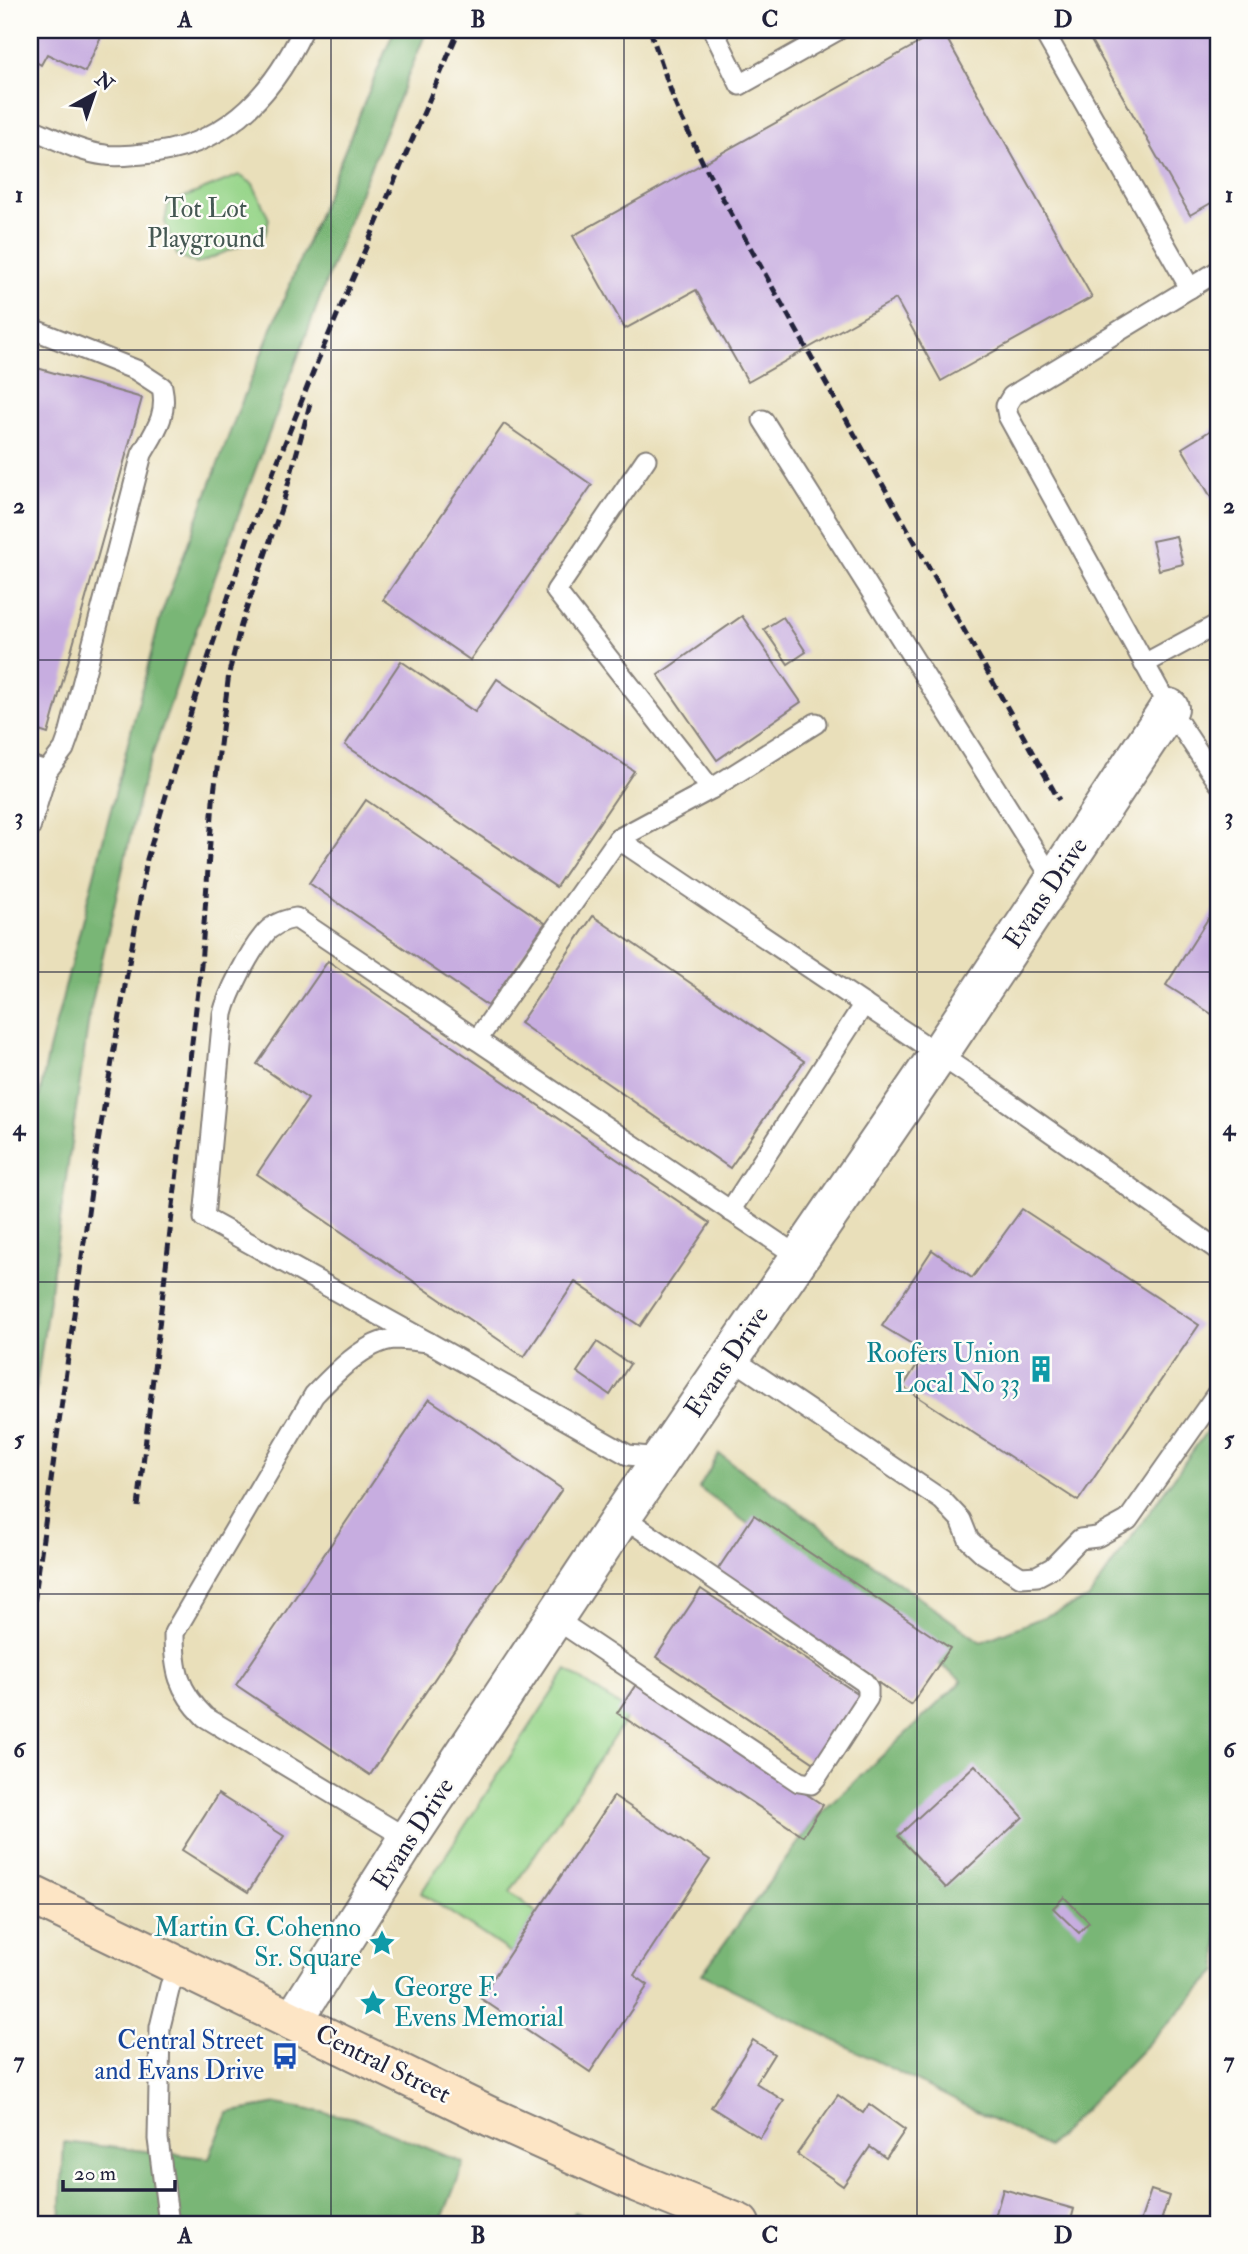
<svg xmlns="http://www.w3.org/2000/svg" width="1248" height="2254" font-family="'IM FELL Double Pica',serif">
  <rect width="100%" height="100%" fill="#fdfcf7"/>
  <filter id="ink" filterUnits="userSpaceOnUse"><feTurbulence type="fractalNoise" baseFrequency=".0143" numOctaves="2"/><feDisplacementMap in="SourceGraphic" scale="14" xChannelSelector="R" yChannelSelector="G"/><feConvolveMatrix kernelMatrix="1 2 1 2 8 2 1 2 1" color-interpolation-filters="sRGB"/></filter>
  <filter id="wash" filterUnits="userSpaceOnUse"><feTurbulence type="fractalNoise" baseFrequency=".00686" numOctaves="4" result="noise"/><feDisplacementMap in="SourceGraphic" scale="28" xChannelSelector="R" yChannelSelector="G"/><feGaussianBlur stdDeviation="1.57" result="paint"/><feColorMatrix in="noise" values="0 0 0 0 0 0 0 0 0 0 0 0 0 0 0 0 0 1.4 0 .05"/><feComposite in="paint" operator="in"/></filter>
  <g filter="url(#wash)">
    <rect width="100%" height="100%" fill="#e9dfba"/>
    <g fill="#97d58a" stroke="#5c7c62" stroke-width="2">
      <path d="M239 175 253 184 269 219 265 235 197 264 177 255 165 222 168 204Z"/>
      <path d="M567 1670 630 1713 510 1892 537 1913 511 1953 421 1893Z"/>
    </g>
    <g fill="#79b676" stroke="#4e6c58" stroke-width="2">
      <path d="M394 30H427L355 205 214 580 143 781 90 1011 30 1431V1141L49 1050 161 615 238 411Z"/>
      <path d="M1218 1415V1971L1048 2147 702 1974 817 1817 962 1681 699 1488 719 1454 981 1642 1088 1599Z"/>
      <path d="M277 2104 354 2118 464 2163 440 2224H60L64 2142 209 2158 228 2113Z"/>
      <path d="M574 2212 599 2224H568Z"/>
    </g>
    <g id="blocks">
      <g fill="#c7ade0">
        <path d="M30 30H104L85 72 47 54 41 65 30 59Z"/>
        <path d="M942 30 1092 297 941 381 896 299 748 382 696 290 625 329 573 236Z"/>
        <path d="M1085 30H1218V199L1190 215Z"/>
        <path d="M30 366 142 398 48 734 30 728Z"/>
        <path d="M504 424 592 485 470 660 383 600Z"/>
        <path d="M1218 426V509L1182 448Z"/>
        <path d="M1176 536 1183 564 1159 570 1152 541Z"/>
        <path d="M742 616 801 702 717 760 658 675Z"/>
        <path d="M783 617 806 652 788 664 764 629Z"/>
        <path d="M401 661 475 712 497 679 634 771 556 887 345 745Z"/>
        <path d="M366 800 545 923 488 1006 309 883Z"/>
        <path d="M1218 903V1018L1166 985Z"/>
        <path d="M593 916 804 1061 730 1168 520 1023Z"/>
        <path d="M328 961 710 1223 640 1326 575 1282 524 1357 257 1174 308 1099 257 1064Z"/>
        <path d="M1022 1209 1199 1325 1078 1501 903 1387 925 1352 882 1326 932 1250 972 1278Z"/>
        <path d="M597 1342 630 1364 610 1395 577 1372Z"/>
        <path d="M429 1399 562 1489 370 1775 236 1685Z"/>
        <path d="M754 1515 950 1648 911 1705 716 1572Z"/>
        <path d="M701 1589 864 1698 819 1766 656 1657Z"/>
        <path d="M637 1683 823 1805 803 1836 617 1713Z"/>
        <path d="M975 1765 1023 1817 946 1888 898 1836Z"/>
        <path d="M218 1794 284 1836 248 1892 182 1850Z"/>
        <path d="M614 1796 710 1860 634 1975 648 1985 590 2072 480 1998Z"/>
        <path d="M1064 1897 1089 1922 1079 1933 1053 1908Z"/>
        <path d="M753 2040 774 2054 756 2083 784 2101 760 2138 711 2107Z"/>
        <path d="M838 2095 863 2113 869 2104 905 2130 886 2158 870 2147 843 2186 797 2154Z"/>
        <path d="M1003 2189 1074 2209 1070 2224H993Z"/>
        <path d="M1151 2190 1169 2196 1160 2224 1140 2222Z"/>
      </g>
    </g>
  </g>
  <g filter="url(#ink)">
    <use href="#blocks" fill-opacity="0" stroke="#86807a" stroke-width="2"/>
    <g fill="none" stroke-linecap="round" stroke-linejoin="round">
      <defs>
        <g id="service">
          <path d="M713 30 740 85 838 30"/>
          <path d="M1043 30 1190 288"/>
          <path d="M30 128C54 138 79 152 105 155 117 157 131 155 143 154 222 148 270 99 303 30"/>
          <path d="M1218 271 1012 396 1006 406 1008 416 1169 708 1218 782"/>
          <path d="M30 328 136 370 162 387C168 415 156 430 142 454L69 735 64 749 47 771"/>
          <path d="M763 420 1054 881"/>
          <path d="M646 459 556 591 711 789 618 839 984 1085 1218 1250"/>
          <path d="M1144 664 1218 624"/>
          <path d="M30 766 47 771 30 828"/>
          <path d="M711 789 816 723"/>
          <path d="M477 1040 618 839"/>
          <path d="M730 1211 864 1004"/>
          <path d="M428 1342 204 1218 223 1014C228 993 249 953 263 936 271 925 283 920 296 918L799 1257"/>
          <path d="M730 1357 942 1500 961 1520 969 1540 984 1554 1021 1577 1037 1576 1052 1568 1080 1539 1097 1537 1128 1520 1218 1392"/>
          <path d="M554 1618 799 1782 811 1784 816 1778 868 1698V1688L864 1682 622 1516"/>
          <path d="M408 1839 205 1717C178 1690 174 1670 174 1633L314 1395C333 1375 365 1341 395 1339 406 1339 417 1341 428 1342L628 1455 661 1458"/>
          <path d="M169 2224 158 2139 160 2027 170 1986 179 1966"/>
        </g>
        <path id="minor" d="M293 2021 408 1839 622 1516 939 1054 1169 708"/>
        <path id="secondary" d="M30 1894 491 2117 638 2183 740 2224"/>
      </defs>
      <use href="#service" stroke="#86807a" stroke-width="23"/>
      <use href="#minor" stroke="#86807a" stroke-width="42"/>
      <use href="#secondary" stroke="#86807a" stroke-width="42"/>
      <use href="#service" stroke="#fff" stroke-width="19"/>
      <use href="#minor" stroke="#fff" stroke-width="38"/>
      <use href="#secondary" stroke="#fde5c5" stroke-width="38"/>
      <g stroke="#22223b" stroke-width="5" stroke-dasharray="10 5" stroke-linecap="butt">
        <path d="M650 30 676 106 703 163 1059 800"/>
        <path d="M138 1507 201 965 213 801 229 673 241 625 283 503 310 404"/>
        <path d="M30 1632 97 1148 147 859 197 692 251 528 318 360 459 30"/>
      </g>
    </g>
  </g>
  <path fill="none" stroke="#22223b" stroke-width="2" stroke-opacity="0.55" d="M331 30V2224M624 30V2224M917 30V2224M30 350H1218M30 660H1218M30 972H1218M30 1282H1218M30 1594H1218M30 1904H1218"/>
  <defs>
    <symbol id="building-bare" viewBox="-9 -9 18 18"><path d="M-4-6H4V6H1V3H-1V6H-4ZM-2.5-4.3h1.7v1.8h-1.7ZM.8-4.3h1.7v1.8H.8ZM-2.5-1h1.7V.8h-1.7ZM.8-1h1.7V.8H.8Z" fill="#0f9aa8" stroke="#fdfcf7" stroke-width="2.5" paint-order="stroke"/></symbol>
    <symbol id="sight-bare" viewBox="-9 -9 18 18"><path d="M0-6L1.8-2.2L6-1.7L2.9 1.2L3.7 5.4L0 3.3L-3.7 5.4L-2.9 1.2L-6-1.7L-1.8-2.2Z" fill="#0f9aa8" stroke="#fdfcf7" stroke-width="2.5" paint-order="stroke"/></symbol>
    <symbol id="bus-bare" viewBox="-9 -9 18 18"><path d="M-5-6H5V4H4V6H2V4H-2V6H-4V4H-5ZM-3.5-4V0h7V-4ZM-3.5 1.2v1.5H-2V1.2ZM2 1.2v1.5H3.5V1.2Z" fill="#1a4fb4" stroke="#fdfcf7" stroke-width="2.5" paint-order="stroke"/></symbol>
  </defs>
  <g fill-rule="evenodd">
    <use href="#building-bare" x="1022" y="1350" width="38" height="38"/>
    <use href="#sight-bare" x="363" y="1924" width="38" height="38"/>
    <use href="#sight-bare" x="354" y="1984" width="38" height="38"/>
    <use href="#bus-bare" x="266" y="2037" width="38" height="38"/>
  </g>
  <g text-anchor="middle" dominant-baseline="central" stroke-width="5" stroke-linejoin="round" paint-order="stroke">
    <g font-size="26" fill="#455853" stroke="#fdfcf7">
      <text x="206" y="209">Tot Lot<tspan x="206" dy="30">Playground</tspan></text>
    </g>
    <g font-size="26" fill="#22223b" stroke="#fdfcf7">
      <text transform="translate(1046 893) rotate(-56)">Evans Drive</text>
      <text transform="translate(727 1362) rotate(-56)">Evans Drive</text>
      <text transform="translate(413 1834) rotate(-57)">Evans Drive</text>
      <text transform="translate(383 2064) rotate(26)">Central Street</text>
    </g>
    <g font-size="26" fill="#0d838f" stroke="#fdfcf7" text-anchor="end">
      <text x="1020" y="1354">Roofers Union<tspan x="1020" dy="30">Local No 33</tspan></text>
      <text x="361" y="1928">Martin G. Cohenno<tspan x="361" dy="30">Sr. Square</tspan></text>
      <text x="394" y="1988" text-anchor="start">George F.<tspan x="394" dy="30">Evens Memorial</tspan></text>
    </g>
    <g font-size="26" fill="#164399" stroke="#fdfcf7" text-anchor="end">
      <text x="264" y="2041">Central Street<tspan x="264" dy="30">and Evans Drive</tspan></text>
    </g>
  </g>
  <rect width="1248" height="2254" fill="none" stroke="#fdfcf7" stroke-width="77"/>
  <g transform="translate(94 94) rotate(40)" stroke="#fdfcf7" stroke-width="5" paint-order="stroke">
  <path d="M0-5L12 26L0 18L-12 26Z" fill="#22223b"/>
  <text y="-10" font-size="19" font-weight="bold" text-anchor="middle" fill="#22223b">N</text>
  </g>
  <path d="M63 2180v10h112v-10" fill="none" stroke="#22223b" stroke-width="3.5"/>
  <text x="74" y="2180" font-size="21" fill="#22223b" stroke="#fdfcf7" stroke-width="5" paint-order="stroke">20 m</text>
  <rect x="38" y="38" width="1172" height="2178" fill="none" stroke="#22223b" stroke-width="2.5"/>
  <g font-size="23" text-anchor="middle" font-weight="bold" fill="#22223b">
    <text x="185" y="27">A</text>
    <text x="478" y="27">B</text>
    <text x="770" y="27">C</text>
    <text x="1063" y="27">D</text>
    <text x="19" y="202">1</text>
    <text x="1229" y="202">1</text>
    <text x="19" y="513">2</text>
    <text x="1229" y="513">2</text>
    <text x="19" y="824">3</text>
    <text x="1229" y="824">3</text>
    <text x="19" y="1135">4</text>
    <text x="1229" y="1135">4</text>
    <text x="19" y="1446">5</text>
    <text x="1229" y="1446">5</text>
    <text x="19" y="1757">6</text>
    <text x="1229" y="1757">6</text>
    <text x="19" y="2068">7</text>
    <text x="1229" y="2068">7</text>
    <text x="185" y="2243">A</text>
    <text x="478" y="2243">B</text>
    <text x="770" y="2243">C</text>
    <text x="1063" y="2243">D</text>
  </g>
</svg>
